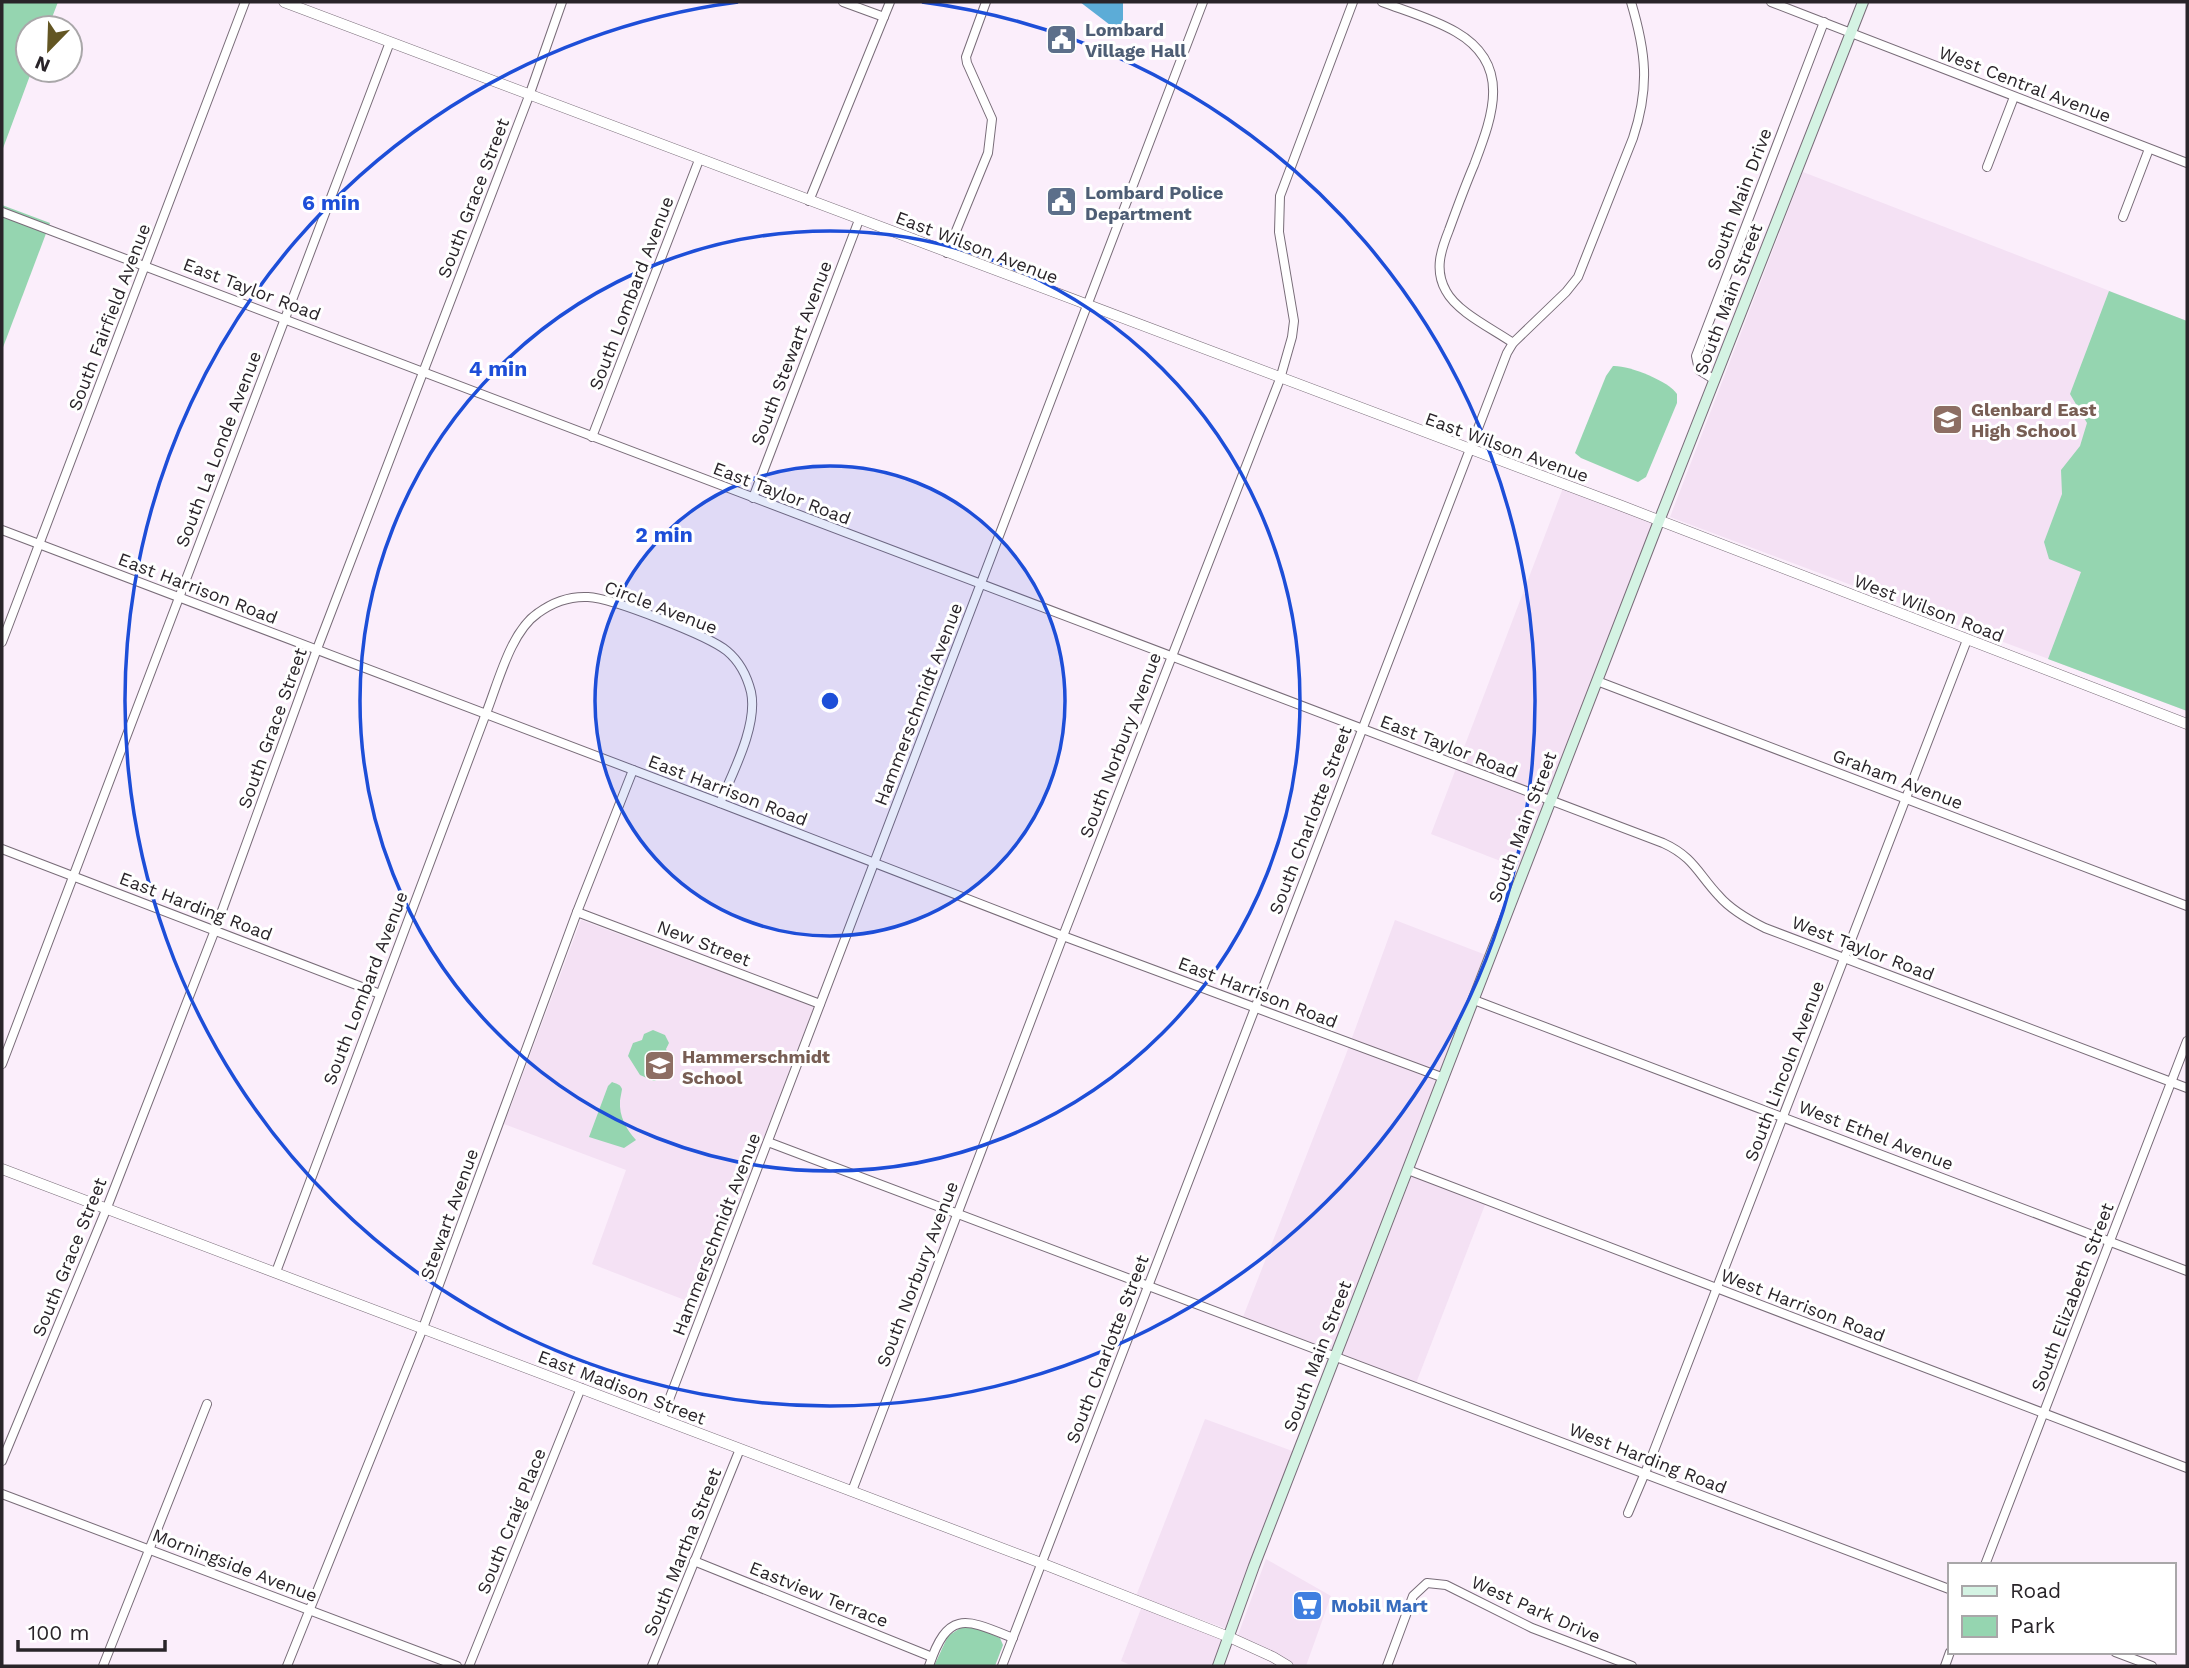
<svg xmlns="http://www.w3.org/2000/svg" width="2189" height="1668" font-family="'Work Sans',sans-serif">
  <rect width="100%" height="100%" fill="#fbeefb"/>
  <g fill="#f4e1f4">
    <path d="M1803 172 2187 321V711L1670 517Z"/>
    <path d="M1563 488 1656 523 1521 869 1431 834Z"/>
    <path d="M581 920 814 1007 700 1306 592 1264 626 1170 504 1124Z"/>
    <path d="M1395 920 1486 955 1334 1351 1243 1317 1345 1057Z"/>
    <path d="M1414 1170 1488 1197 1413 1391 1339 1363Z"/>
    <path d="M1205 1419 1295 1452 1227 1629 1136 1596Z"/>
    <path d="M1266 1559 1331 1596 1306 1666H1294L1238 1635Z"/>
    <path d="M1142 1606 1223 1638 1212 1666H1133L1121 1661Z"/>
  </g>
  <g fill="#95d5b0">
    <path d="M2 2H58L48 28H28V70H32L2 151Z"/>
    <path d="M2 205 50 223 2 350Z"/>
    <path d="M2109 291 2187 321V711L2048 659 2081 572 2049 559 2044 542 2062 494 2061 470 2080 446 2087 423 2070 394Z"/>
    <path d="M1613 366C1628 365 1669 381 1677 394V403L1646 477 1638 482 1581 458 1575 453 1606 376Z"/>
    <path d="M653 1030 665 1035 669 1043 666 1049 670 1058 663 1077 654 1081 640 1075 628 1056 633 1043 642 1040 644 1034Z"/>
    <path d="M612 1082C617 1084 620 1084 622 1089 622 1090 620 1100 620 1101 619 1116 626 1129 636 1140L624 1148 589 1137 608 1086Z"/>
    <path d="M962 1627 977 1628 1000 1638 1003 1645 995 1666H934L948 1636Z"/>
  </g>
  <path fill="#5cacd7" d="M1080 2H1123V23L1114 28Z"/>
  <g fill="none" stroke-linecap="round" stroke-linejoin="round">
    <defs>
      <g id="minor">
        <path d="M843 2 884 17"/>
        <path d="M1382 2C1406 11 1434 19 1456 32 1513 65 1492 117 1474 165 1465 186 1457 208 1449 230 1441 250 1434 270 1446 291 1457 312 1493 329 1513 343"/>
        <path d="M1771 2 2187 163"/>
        <path d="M1987 167 2014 97"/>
        <path d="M809 201 890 2"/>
        <path d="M2 212 1663 843C1694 857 1698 874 1719 896 1731 910 1749 920 1765 928L2187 1088"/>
        <path d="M2123 217 2149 149"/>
        <path d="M947 253 988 153 992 119 967 63 966 57 986 2"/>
        <path d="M1715 380 1699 370 1696 356 1824 22"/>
        <path d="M592 437 699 160"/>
        <path d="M753 498 859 220"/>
        <path d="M2 530 720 803 1063 936 1444 1078"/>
        <path d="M2 642 245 2"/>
        <path d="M1597 681 2187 906"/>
        <path d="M2 849 380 994"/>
        <path d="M577 912 820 1004"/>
        <path d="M1474 1000 2187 1271"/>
        <path d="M2 1064 390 42"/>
        <path d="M768 1142 1949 1589"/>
        <path d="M1408 1170 2187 1468"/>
        <path d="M276 1272 485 716C498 684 510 632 538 613 553 602 569 596 588 597 612 598 709 636 727 651 739 661 747 676 751 692 758 725 733 772 720 803"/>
        <path d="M662 1418 1203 2"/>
        <path d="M2 1461 106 1210 215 930 317 649 529 96 562 2"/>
        <path d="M852 1491 1063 936 1280 379 1292 337 1294 321 1279 232 1280 196 1353 2"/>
        <path d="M2 1494 457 1666"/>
        <path d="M1628 1513 1650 1461 1967 640"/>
        <path d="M694 1561 932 1657"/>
        <path d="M1985 1565 2187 1041"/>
        <path d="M2115 1652 2152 1666"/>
        <path d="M103 1666 207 1404"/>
        <path d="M287 1666 423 1328 577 912 633 770"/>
        <path d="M469 1666 581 1388"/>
        <path d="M652 1666 740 1449"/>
        <path d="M929 1666C948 1609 966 1619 1013 1638"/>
        <path d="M1002 1666 1507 353 1513 343 1566 292 1578 277 1633 138C1650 87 1646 52 1631 2"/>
        <path d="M1387 1666 1413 1596 1427 1583 1446 1585 1532 1628 1632 1666"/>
        <path d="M1945 1666 1950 1652"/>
      </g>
      <g id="tertiary">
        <path d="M284 2 1622 506 2187 724"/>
        <path d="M2 1169 1041 1563 1229 1637 1273 1657 1288 1666"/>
      </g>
      <path id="secondary" d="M1218 1666 1254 1566 1659 521 1863 2"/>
    </defs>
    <use href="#minor" stroke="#786c78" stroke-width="10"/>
    <use href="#tertiary" stroke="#786c78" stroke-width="11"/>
    <use href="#secondary" stroke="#786c78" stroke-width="12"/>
    <use href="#minor" stroke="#fff" stroke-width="8"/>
    <use href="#tertiary" stroke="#fff" stroke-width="10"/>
    <use href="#secondary" stroke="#d4f3e3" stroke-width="10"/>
  </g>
  <circle cx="830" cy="701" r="235" fill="#1d4ed8" fill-opacity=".12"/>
  <g fill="none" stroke="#1d4ed8" stroke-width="3.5">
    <circle cx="830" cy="701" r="235"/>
    <circle cx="830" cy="701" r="470"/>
    <path d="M922 2A705 705 0 1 1 738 2"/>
  </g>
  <defs>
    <symbol id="civic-square" viewBox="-11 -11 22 22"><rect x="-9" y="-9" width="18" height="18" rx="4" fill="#5c6f8a" stroke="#fff"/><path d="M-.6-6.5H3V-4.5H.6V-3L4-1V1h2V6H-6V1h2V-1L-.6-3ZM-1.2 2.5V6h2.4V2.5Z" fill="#fff"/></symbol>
    <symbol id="school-square" viewBox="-11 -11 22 22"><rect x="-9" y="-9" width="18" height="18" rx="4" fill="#8d6e63" stroke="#fff"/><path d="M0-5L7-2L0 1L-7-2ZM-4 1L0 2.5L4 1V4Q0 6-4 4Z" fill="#fff"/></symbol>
    <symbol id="supermarket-square" viewBox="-11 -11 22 22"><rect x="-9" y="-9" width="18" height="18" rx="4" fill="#3f7fe0" stroke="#fff"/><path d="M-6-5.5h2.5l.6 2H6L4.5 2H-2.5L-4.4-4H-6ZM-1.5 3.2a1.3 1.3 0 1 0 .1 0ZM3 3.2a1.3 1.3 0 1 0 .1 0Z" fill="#fff"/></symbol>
  </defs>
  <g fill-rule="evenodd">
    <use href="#civic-square" x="1044" y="22" width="35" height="35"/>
    <use href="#civic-square" x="1044" y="184" width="35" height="35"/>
    <use href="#school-square" x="1930" y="402" width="35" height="35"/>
    <use href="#school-square" x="642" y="1048" width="35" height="35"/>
    <use href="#supermarket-square" x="1290" y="1588" width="35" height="35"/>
  </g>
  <g text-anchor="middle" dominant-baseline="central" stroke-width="6" stroke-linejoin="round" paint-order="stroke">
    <g font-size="18" font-weight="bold" fill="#4e5e75" stroke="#fff" text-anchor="start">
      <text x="1085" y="29">Lombard<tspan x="1085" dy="21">Village Hall</tspan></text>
      <text x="1085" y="192">Lombard Police<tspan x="1085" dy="21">Department</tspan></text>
    </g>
    <g font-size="18" fill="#292429" stroke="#fff">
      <text transform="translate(2025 84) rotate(21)">West Central Avenue</text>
      <text transform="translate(473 198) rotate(-69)">South Grace Street</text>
      <text transform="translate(1739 199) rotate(-69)">South Main Drive</text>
      <text transform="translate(977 247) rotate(21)">East Wilson Avenue</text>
      <text transform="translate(252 289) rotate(21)">East Taylor Road</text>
      <text transform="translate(631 293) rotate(-69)">South Lombard Avenue</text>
      <text transform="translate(1728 299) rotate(-69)">South Main Street</text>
      <text transform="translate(109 317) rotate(-69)">South Fairfield Avenue</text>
      <text transform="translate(791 353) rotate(-69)">South Stewart Avenue</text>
      <text transform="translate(1507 447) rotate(20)">East Wilson Avenue</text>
      <text transform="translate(218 449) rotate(-69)">South La Londe Avenue</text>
      <text transform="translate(782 493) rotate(21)">East Taylor Road</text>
      <text transform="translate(198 588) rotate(21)">East Harrison Road</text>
      <text transform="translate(661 607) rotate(21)">Circle Avenue</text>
      <text transform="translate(1929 608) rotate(21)">West Wilson Road</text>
      <text transform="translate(918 704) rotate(-69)">Hammerschmidt Avenue</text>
      <text transform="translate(272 728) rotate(-70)">South Grace Street</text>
      <text transform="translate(1120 745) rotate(-69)">South Norbury Avenue</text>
      <text transform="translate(1449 746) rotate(21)">East Taylor Road</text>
      <text transform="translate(1898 779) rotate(21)">Graham Avenue</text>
      <text transform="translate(728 790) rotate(21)">East Harrison Road</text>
      <text transform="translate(1310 820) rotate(-69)">South Charlotte Street</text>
      <text transform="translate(1522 827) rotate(-69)">South Main Street</text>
      <text transform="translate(196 906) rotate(21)">East Harding Road</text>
      <text transform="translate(704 943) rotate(21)">New Street</text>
      <text transform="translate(1863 948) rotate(21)">West Taylor Road</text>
      <text transform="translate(365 988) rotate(-69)">South Lombard Avenue</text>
      <text transform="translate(1258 992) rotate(21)">East Harrison Road</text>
      <text transform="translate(1784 1071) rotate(-69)">South Lincoln Avenue</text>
      <text transform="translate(1876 1135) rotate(21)">West Ethel Avenue</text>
      <text transform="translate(449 1214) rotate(-70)">Stewart Avenue</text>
      <text transform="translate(716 1234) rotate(-69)">Hammerschmidt Avenue</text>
      <text transform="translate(69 1257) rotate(-68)">South Grace Street</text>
      <text transform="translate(917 1274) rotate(-69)">South Norbury Avenue</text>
      <text transform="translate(2072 1297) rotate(-69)">South Elizabeth Street</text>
      <text transform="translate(1803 1305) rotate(21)">West Harrison Road</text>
      <text transform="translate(1107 1349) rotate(-69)">South Charlotte Street</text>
      <text transform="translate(1317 1356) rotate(-69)">South Main Street</text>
      <text transform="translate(622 1387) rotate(21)">East Madison Street</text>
      <text transform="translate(1648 1458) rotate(21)">West Harding Road</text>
      <text transform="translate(511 1521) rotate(-68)">South Craig Place</text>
      <text transform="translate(682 1552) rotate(-68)">South Martha Street</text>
      <text transform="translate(235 1565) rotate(21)">Morningside Avenue</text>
      <text transform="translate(819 1594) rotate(22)">Eastview Terrace</text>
      <text transform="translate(1536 1609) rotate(24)">West Park Drive</text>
    </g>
    <g font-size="18" font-weight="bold" fill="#785e54" stroke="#fff" text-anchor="start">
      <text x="1971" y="409">Glenbard East<tspan x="1971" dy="21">High School</tspan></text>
      <text x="682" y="1056">Hammerschmidt<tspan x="682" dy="21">School</tspan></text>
    </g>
    <g font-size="18" font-weight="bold" fill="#366cbe" stroke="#fff" text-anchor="start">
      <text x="1331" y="1605">Mobil Mart</text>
    </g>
  </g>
  <circle cx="830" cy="701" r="10" fill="#1d4ed8" stroke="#fff" stroke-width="3.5"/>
  <g font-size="21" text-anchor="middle" font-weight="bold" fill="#1d4ed8" stroke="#fff" stroke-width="6" stroke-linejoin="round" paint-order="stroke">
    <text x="331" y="210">6 min</text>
    <text x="498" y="376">4 min</text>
    <text x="664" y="542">2 min</text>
  </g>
  <rect width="2189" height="1668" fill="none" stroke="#292429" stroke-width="7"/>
  <rect x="1948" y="1563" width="228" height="91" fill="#ffffff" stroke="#a9a7a9" stroke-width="2"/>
  <rect x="1962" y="1586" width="35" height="10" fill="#d4f3e3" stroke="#a9a7a9" stroke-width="2"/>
  <text x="2010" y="1598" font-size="21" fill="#292429">Road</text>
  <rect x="1962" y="1616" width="35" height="21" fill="#95d5b0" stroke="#a9a7a9" stroke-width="2"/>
  <text x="2010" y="1633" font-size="21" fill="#292429">Park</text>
  <g transform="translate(49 49) rotate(203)"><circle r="33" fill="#ffffff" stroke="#a9a7a9" stroke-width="2"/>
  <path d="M0-5L12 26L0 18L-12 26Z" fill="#635623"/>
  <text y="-10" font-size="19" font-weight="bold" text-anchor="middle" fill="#292429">N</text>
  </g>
  <path d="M18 1640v10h147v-10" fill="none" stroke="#292429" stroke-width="3.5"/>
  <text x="28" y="1640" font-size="21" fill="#292429" stroke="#ffffff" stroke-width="5" paint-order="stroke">100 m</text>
</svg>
